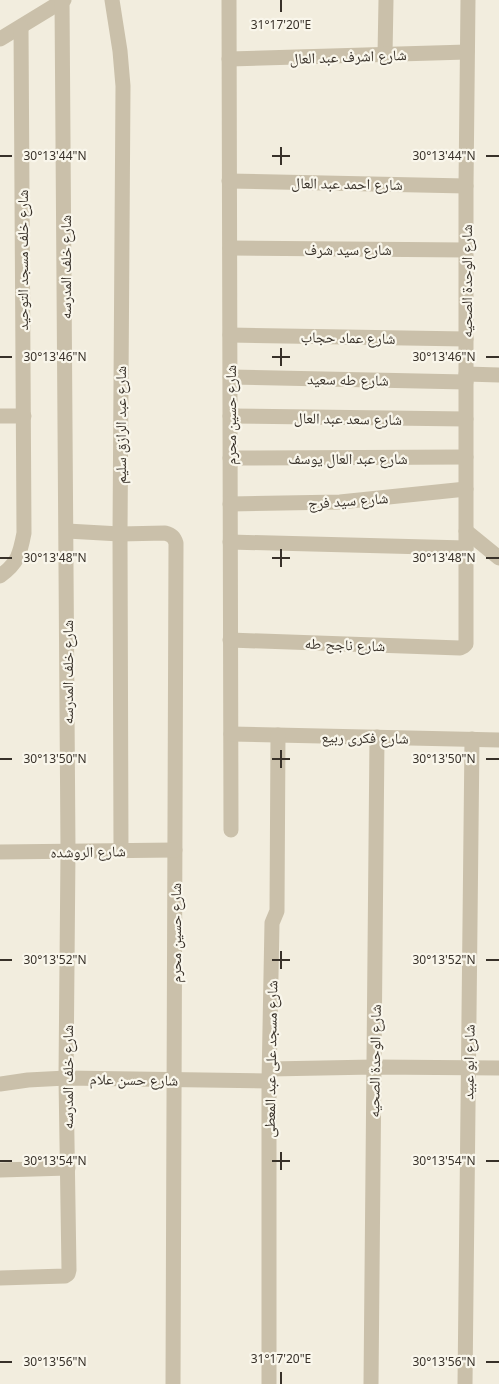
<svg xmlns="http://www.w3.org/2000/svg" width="499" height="1384" font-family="'Noto Sans','Noto Naskh Arabic',sans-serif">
  <rect width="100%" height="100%" fill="#f2edde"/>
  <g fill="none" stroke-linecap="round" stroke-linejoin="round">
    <g stroke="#cac0aa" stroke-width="15">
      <path d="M112 0 120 51 123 86 120 534 121 850"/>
      <path d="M229 0 231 830"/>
      <path d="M0 39 64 0"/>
      <path d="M385 55 386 0"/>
      <path d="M229 59 467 52"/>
      <path d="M229 181 466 186"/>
      <path d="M230 248 466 250"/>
      <path d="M230 335 466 339"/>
      <path d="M466 374 499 375"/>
      <path d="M230 377 466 382"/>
      <path d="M0 416H24"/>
      <path d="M230 416 466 419"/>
      <path d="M230 458 466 457"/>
      <path d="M230 504 340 502 466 489"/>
      <path d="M67 531 120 534 165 533C172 535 174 537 176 543L173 1384"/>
      <path d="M466 531 499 558"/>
      <path d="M230 542 466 548"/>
      <path d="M0 576C18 563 20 554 24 533L21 27"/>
      <path d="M230 640 460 648 464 646 466 644V186L468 0"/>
      <path d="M231 734 499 740"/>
      <path d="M0 852 175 850"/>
      <path d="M270 1069 374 1067 499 1068"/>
      <path d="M0 1084 28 1080 66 1078 269 1081"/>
      <path d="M0 1170 68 1168"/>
      <path d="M0 1278 65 1276 68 1274 69 1270 66 1078 68 851 62 0"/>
      <path d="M269 1384V1081L272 923 277 911 278 735"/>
      <path d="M371 1384 377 737"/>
      <path d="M465 1384 472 739"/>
    </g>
  </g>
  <path fill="none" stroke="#383129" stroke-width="2" d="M281 0V12M281 147V165M0 156H12M272 156H290M486 156H499M281 348V366M0 357H12M272 357H290M486 357H499M281 549V567M0 558H12M272 558H290M486 558H499M281 750V768M0 759H12M272 759H290M486 759H499M281 951V969M0 960H12M272 960H290M486 960H499M281 1152V1170M0 1161H12M272 1161H290M486 1161H499M0 1362H12M486 1362H499M281 1372V1384"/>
  <g text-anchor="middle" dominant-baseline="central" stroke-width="4.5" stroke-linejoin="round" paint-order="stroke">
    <g font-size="15" fill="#383129" stroke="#f9f6eb">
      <text transform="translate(348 56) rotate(-2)">شارع اشرف عبد العال</text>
      <text transform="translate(347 183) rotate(1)">شارع احمد عبد العال</text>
      <text x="348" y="249">شارع سيد شرف</text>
      <text transform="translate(22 260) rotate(-90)">شارع خلف مسجد التوحيد</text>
      <text transform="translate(65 267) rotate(-90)">شارع خلف المدرسه</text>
      <text transform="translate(466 281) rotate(-90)">شارع الوحدة الصحيه</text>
      <text transform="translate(348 337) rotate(1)">شارع عماد حجاب</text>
      <text transform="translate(348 379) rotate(1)">شارع طه سعيد</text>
      <text transform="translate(230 415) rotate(-90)">شارع حسين محرم</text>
      <text transform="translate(348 418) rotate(1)">شارع سعد عبد العال</text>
      <text transform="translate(120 425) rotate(-90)">شارع عبد الرازق سليم</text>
      <text x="348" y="458">شارع عبد العال يوسف</text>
      <text transform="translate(348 500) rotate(-4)">شارع سيد فرج</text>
      <text transform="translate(345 644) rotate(2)">شارع ناجح طه</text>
      <text transform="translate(67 672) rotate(-90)">شارع خلف المدرسه</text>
      <text transform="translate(365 737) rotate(1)">شارع فكرى ربيع</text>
      <text transform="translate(88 851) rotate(-1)">شارع الروشده</text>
      <text transform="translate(175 933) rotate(-90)">شارع حسين محرم</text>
      <text transform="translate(270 1059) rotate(-89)">شارع مسجد على عبد المعطى</text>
      <text transform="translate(374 1061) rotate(-89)">شارع الوحدة الصحيه</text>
      <text transform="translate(468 1062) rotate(-89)">شارع ابو عبيد</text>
      <text transform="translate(67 1077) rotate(-90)">شارع خلف المدرسه</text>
      <text transform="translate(134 1079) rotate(1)">شارع حسن علام</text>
    </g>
  </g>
  <g font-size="12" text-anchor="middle" fill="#383129" stroke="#f9f6eb" stroke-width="4.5" stroke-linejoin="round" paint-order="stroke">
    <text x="281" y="29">31°17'20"E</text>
    <text x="444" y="160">30°13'44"N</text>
    <text x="55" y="160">30°13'44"N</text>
    <text x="55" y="361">30°13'46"N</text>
    <text x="444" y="361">30°13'46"N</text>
    <text x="444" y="562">30°13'48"N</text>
    <text x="55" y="562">30°13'48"N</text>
    <text x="55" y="763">30°13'50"N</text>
    <text x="444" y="763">30°13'50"N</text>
    <text x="444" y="964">30°13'52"N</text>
    <text x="55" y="964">30°13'52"N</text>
    <text x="55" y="1165">30°13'54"N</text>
    <text x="444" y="1165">30°13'54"N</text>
    <text x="281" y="1363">31°17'20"E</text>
    <text x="444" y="1366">30°13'56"N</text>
    <text x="55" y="1366">30°13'56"N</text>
  </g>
</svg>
